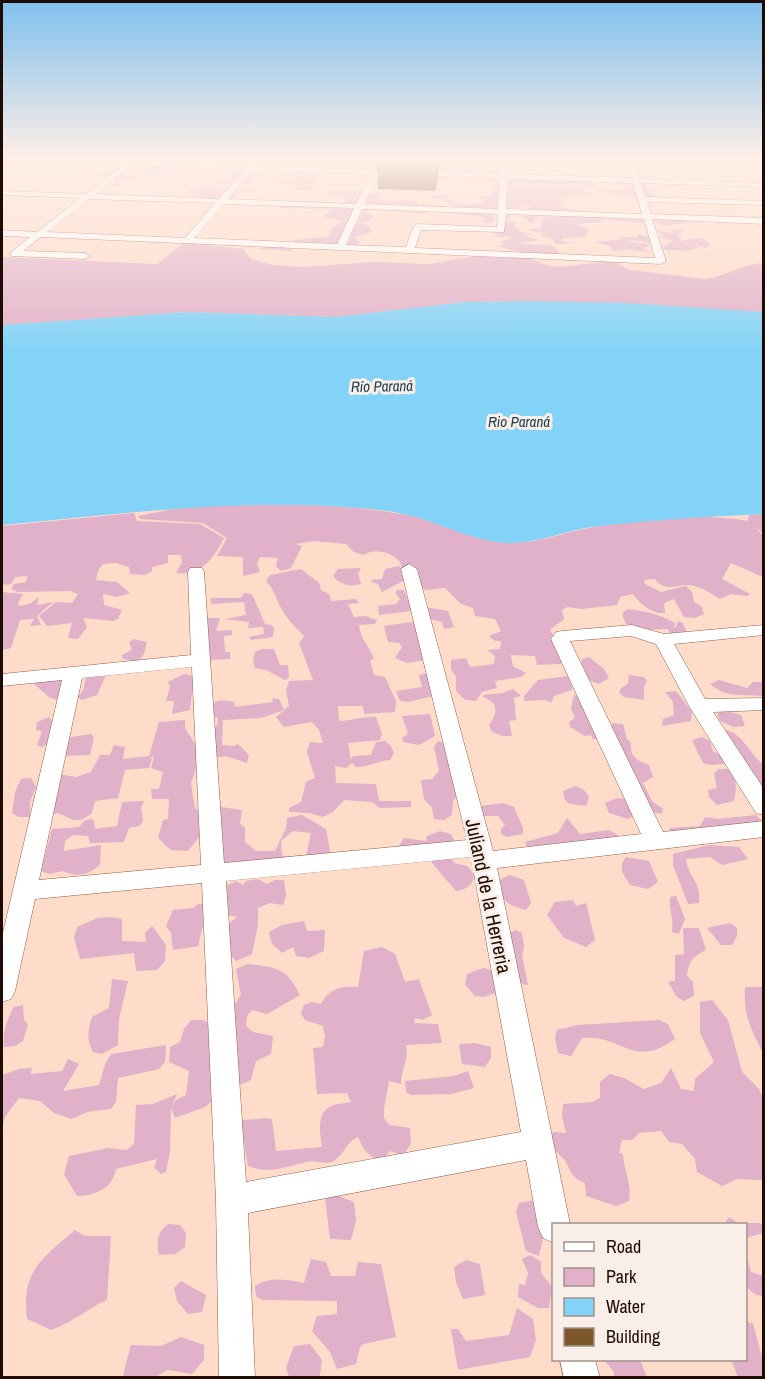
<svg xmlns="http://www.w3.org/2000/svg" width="765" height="1379" font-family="'Archivo Narrow',sans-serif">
  <rect width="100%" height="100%" fill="#ffdbc9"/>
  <g fill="#e1b1c9">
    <path d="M118 161 181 168 155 174 158 176H146L140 173 147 169 137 168 126 175 140 176 118 182 125 183C120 185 114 187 110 185L116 183 112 178 96 174 109 172 113 168 83 162Z"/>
    <path d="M243 161H268L265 162 266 166 277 167C269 172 256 174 250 180L253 182 234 185 215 182 227 180 229 175 237 173 202 169 241 164Z"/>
    <path d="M302 166 313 168 307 170 319 174 307 176 316 179V183L304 185 315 186 312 190H297L294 187 298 185 268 183 303 181 294 177 299 176 282 174 288 171 281 167Z"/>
    <path d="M443 171 515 180 535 174 599 177 592 182 596 183 595 187 581 188 593 195H576L560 198 562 203 557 206 591 213 680 215 689 222 665 226 649 220 643 223 599 219 604 222 576 224 589 230 585 235 589 237 563 238 560 241 576 243 555 244 553 239 542 236V233L526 230 541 228 542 217 561 216 532 214 541 216 533 220 534 223 528 222V219L522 218 523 215H510V219L503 218 504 215 524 211 531 206 524 204 517 209 471 208 493 215 495 220 491 223 481 222 486 219 483 217 430 211H424L429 212 423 214 368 208 366 213 375 217 369 219 371 221 358 222 369 226 372 232 354 237 360 242 355 246 291 248 292 251 258 249 269 245 263 241 266 240 293 243V240L328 237 330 234 327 233 332 230V227L344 221 324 217 331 209 281 208 266 201H315L322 205 345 203V197L329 196 327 191H363V205L368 203 365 201 369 193 380 194 381 196 375 198C392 205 399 199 417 201L418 204 456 207 443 200 422 196 450 194 445 200 469 204 483 203 484 199 475 197 490 196 492 193 502 190 492 189 496 183 487 178 425 173Z"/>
    <path d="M617 181 647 185 646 187 656 190 651 194 676 203C669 203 599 193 595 190L624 189 623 185 609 182Z"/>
    <path d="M205 187C223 190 241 188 259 190L242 191 230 200H202L190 194 189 190Z"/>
    <path d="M505 221 516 222 514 227 521 229 518 231 531 234 526 236 540 240 518 244 550 245 555 247 560 255C536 254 519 253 497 246L504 245 500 241 514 239 507 236 492 237 498 235 491 232Z"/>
    <path d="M673 230H684L677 235 682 238 679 241 702 238 711 245 705 248 687 241 700 247 686 251 659 249 673 241 659 237 662 235 657 231 673 233Z"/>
    <path d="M638 234 651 237 648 239 653 240 651 243 631 240V242L650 244 644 249 653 253 629 249 613 251 610 246 594 242 624 239 618 237H638Z"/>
    <path d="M184 243 243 249 251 259 273 265 303 267 374 262 429 264 481 255 527 257 546 265 560 267 612 261 630 270 706 279C726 276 742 264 763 263V312L529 301 465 302 336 317 188 312 2 325V257L157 264Z"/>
    <path d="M244 504C300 504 357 505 412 516 444 523 475 542 509 543 537 544 562 533 589 528 641 519 695 512 748 521L749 515 763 514V533L756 528 763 536V577L731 563 722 579 750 594 747 596 731 594 720 599C711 593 700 586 689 585 676 585 664 592 655 579L644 580 645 584 661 592 686 586 692 592 694 602 701 606 704 614 695 618 684 617 674 599 664 603 665 613C653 615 639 603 633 594L620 597 617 605 582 609 567 607 562 610 564 619 550 630 565 655 561 664 537 665 535 656 511 655 513 666 526 673 521 677 495 681 497 688 482 692 476 701 465 700 456 691V677L451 669V660L466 658 470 667 494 664 495 656 487 650 500 649 501 641H495L489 636 501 631 495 619 475 616 473 608 461 604 445 588 425 590C419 583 413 580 406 574 402 571 402 565 399 561 390 551 374 548 363 555L354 552 346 544 314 541 295 544 302 546 291 568 281 571 276 566 278 558 260 557 257 564 260 572 243 576V557L217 556 227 538 203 523 140 519 138 516 179 508Z"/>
    <path d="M134 513 137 521 200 524 224 538C213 559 201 576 176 573L182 562 181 555H168V563L152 567V571L145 575 130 574 129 567 116 563 103 564 98 571 96 580 117 582 130 593 117 597 103 594 104 605 122 610 118 619 113 621 83 618 87 627 78 639 68 638 72 623 47 626 39 616 56 602 72 603 78 594 70 591 18 592 11 589 14 584 26 582 27 576 15 577 11 584 2 585V526Z"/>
    <path d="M399 566 407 579 382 592 378 584 371 582 372 580 382 579 385 569Z"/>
    <path d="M361 568 358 574 361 584C349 587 341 585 333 576L338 569Z"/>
    <path d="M301 569 319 583 321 590 329 594 331 601 356 599 359 603 348 604 354 617 365 616 377 620 375 624 359 625C360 639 370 647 374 659L370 660 374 675 385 677 396 701 395 712 364 714 363 706H338L339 721C353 721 363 716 376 717L382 734 380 740 348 743 351 760 353 756 371 755 376 742 385 741 391 746 394 753 390 760C378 761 369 767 356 767L352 763 346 768 335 766 336 783 376 784 379 801H411V807L380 808 372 802 344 800 333 812 323 817 309 813 289 812V808L301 802 306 782 315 778 307 752 310 742 323 743 319 730 312 722 284 727 276 717 289 706 286 690 289 681 313 680 299 643 304 636C295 627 286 618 280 606 275 595 274 590 266 581L270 575Z"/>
    <path d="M397 590H404L412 611 379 615 378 606 396 604 400 599 395 592Z"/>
    <path d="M2 592 23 594 18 603 19 606 30 604 39 597 37 605 53 602 37 616 41 625 30 626 34 619 20 620 11 648 2 650Z"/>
    <path d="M244 593 252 594 265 624 271 625 274 628 273 637 251 640 249 637 264 634 263 627 248 628 249 622 225 619 246 615 244 602 211 604V598H241Z"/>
    <path d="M425 607 448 611 454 627 444 629 442 622 427 618Z"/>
    <path d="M627 609C644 611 661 614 676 624L672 628 677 626V622H682L686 630 684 633 670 634 668 629 644 630 626 624 622 614Z"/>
    <path d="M204 618H220L216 631 232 630V635L224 636 225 652H230V659L209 660Z"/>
    <path d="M411 622 415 623 427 660 407 663 395 658 402 647 399 643 388 642 384 626Z"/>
    <path d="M134 639 147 642 144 654 138 662 123 659 122 655 132 650 129 642Z"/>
    <path d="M262 649H274L280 665H288L289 677 285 680 266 670 255 668 253 661 255 652Z"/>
    <path d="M589 657 604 669 609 678 599 684 588 680 581 671 582 659Z"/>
    <path d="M432 672 437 695 408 702 400 701 396 691 422 687 419 675Z"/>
    <path d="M87 673 106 675 97 695 82 700 77 697 83 691Z"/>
    <path d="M184 674 194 676 190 710 172 714 174 701H166L170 687 168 682Z"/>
    <path d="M629 675 644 677 647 681 644 686V700L624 697 619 693 621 688 628 684Z"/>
    <path d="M56 676 63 681 58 700 50 698 34 684 37 679Z"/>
    <path d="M568 676 572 679V690L554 696 551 703 546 700 524 701V696L538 680Z"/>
    <path d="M719 680 747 688 753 682H763V696C744 694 727 699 710 684Z"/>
    <path d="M513 689 521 696 514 698 516 720 509 721 512 736H502L492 732 489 725C498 713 499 702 483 697V695L502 693Z"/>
    <path d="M676 691 692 712 691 721 662 726 663 719 674 715 673 702 665 692Z"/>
    <path d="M574 695 579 696 599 739H593L591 735 585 736 570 727 569 722 575 718 571 708Z"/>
    <path d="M272 698 279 699 284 710 261 718 223 720 222 745 234 746 238 744 249 755 247 763 226 756 212 758 211 728 217 726 218 718 210 715 209 706C217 699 225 700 234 702L235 707 273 702Z"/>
    <path d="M723 710 741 715 745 726 733 727 720 721 717 714Z"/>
    <path d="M430 714 435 736 419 745 403 742 402 738 408 734 402 716Z"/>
    <path d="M49 717 53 722 47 744 42 747 37 745 42 731 36 730 37 722Z"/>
    <path d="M185 720V728L199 750V758L191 784 195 808 206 816V829L188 851 171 850 158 838 163 820 168 819 169 799H152L151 789H159L163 772 151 768 154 757H150L152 759 149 768 125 770 118 798 95 801 92 813C78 825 73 820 58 813L49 815 58 774 76 777 91 772 100 755H110L114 745 125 747 123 759 149 756 159 722Z"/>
    <path d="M613 723 623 724 627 739 631 742C629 756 637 761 649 765L653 777 643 783 652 801 663 809 662 814 649 811 610 727Z"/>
    <path d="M725 730C742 732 750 755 763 764V796L725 734Z"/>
    <path d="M91 734 94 737 90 755 61 756 65 738Z"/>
    <path d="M702 737 710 741 713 751 722 756 724 764 711 765 703 763 692 740Z"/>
    <path d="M438 741 446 744 459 794 453 801 452 815 444 820 434 819 432 808 424 799 421 780 432 779 439 771 434 747Z"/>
    <path d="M718 769H729C737 779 737 789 734 801L717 805 709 797 708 790 717 788 714 774Z"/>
    <path d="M31 778 36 787 30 802V817H19L12 813 15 792 21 779Z"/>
    <path d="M575 786 584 790 589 797 586 806 570 804 565 800 563 791Z"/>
    <path d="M617 798 626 799 633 816 628 819 609 813 605 803Z"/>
    <path d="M144 801 141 808 143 821 139 826 129 828 124 842 90 843 88 836 73 835 65 841 64 851 101 845 100 864C90 875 76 878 63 871L49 874 41 871 52 829 79 827 84 821 91 819 94 821 95 829 117 826 122 802Z"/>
    <path d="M503 803 514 807 523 828V834L507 837 501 834V829L505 825 498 816H484L480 811 481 806Z"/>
    <path d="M221 807 242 810 240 824 245 828V842L256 851H275L286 828 287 818 302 815 326 829 331 856H306L311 833 293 831 281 841 282 855 287 857 252 865 219 861Z"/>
    <path d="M756 815 763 822 672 835 669 828 700 826 705 817 718 819Z"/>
    <path d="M567 818 580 834 609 830 618 835 617 843 528 850 525 842 558 833Z"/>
    <path d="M440 831 451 834 455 842 398 847 404 838 426 841 427 836Z"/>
    <path d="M709 845 739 847 748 859 722 865 710 857 686 859C688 876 702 884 699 903L688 904 673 865V854Z"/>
    <path d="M450 854 454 863C459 865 464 864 468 867 481 879 468 890 456 891L432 863 431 858Z"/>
    <path d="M626 857 649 861 658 882 648 889 630 885 622 872V863Z"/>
    <path d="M510 875 524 880 531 903 526 910C510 906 502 902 495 886L501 879Z"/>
    <path d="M258 879 267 884 275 880H284L286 895 283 905 270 903 258 908V925L252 954 236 961 230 954 227 925 237 917 224 914 222 888 236 881 243 885 246 881Z"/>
    <path d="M676 896 685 919 679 934 672 932C674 921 669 909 670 897Z"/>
    <path d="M573 900 576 906 586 903 595 940 586 947 564 938 547 915 555 902Z"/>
    <path d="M198 904H204C207 925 199 930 199 946L173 950 171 933 166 926 173 910 193 908Z"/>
    <path d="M110 917 122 919V941L146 942 145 933 152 926 166 945 165 961 157 970 136 971 134 953 80 959 74 938 77 927 97 918Z"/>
    <path d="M304 921 307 931 325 930 324 951 309 958 296 956 293 947 282 953 272 944 269 932 282 925Z"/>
    <path d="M730 923 737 928V936L732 945H721L707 928Z"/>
    <path d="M683 928H699L706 950C693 956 688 962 687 976L693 982 694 996 684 1001 677 997 668 982 675 981V955L684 954Z"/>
    <path d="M515 930 522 933 524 947 522 956 528 985 520 984 509 934Z"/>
    <path d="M382 947 395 954 405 982 419 979 432 1015 423 1020 415 1018 414 1023 438 1024 442 1043 406 1045C409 1060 401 1069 401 1084L389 1081 384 1108V1118L389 1125 410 1128 411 1144 403 1155 389 1151 384 1161C368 1157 364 1151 358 1137 346 1142 344 1154 335 1160 326 1167 316 1159 307 1162 286 1166 270 1175 248 1166L240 1119C252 1122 260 1116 272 1119L276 1151 322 1147C320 1134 316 1113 331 1106 337 1103 345 1104 351 1102L347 1093 317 1094 313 1048 323 1047 325 1036 323 1026 305 1020 301 1013 304 1005 312 1002 321 1004C329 988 342 986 358 987L364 951Z"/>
    <path d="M247 964C276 967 287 968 300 995L267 1014 252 1010 247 1016 246 1026 253 1032 273 1036 271 1054 256 1061 251 1080 236 1087 232 1008 241 995 236 969Z"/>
    <path d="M483 968 496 971V993L484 997 475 996 465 985 467 974Z"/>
    <path d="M112 979 128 981 119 1019 118 1045 102 1054 93 1052C86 1040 88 1030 92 1017L109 1008Z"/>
    <path d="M745 987H763V1053C751 1028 743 1016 745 987Z"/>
    <path d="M712 1000 728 1020 742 1072 759 1089 763 1098 764 1175 761 1180 737 1179 722 1186 697 1172 695 1159 682 1144 669 1142 661 1131 639 1133 632 1140H622L619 1153 623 1154C624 1172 632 1182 629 1201L616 1206 586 1196 585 1183C568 1177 571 1166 562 1157 556 1151 552 1149 548 1141L553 1132 566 1133 562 1116 563 1104 593 1102 600 1098V1082L610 1074 624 1078 644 1089 661 1083 671 1068 681 1089 694 1091 695 1079 714 1062 700 1033V1002Z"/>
    <path d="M23 1005 24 1020 28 1025 23 1041 15 1046 4 1047C2 1032 7 1020 14 1007Z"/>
    <path d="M191 1020H203L214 1026 216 1098 205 1107 175 1118 171 1108 170 1152 166 1172 161 1174 154 1168 157 1159 116 1169C113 1188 95 1196 77 1196L64 1174 69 1156 108 1148 127 1150 134 1144 136 1105 153 1104 177 1094 172 1107 176 1100 186 1095 189 1071 169 1062 170 1047 180 1042 184 1029Z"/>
    <path d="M659 1020 668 1024 675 1039C632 1070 623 1034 582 1038L571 1056 558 1053 555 1037 557 1030 578 1025Z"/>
    <path d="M475 1043 491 1047V1058L485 1067 462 1064 459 1044Z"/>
    <path d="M166 1045 165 1062 159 1069 118 1078 116 1101 111 1109 87 1112 71 1119 54 1113 40 1101 19 1098 5 1117 2 1127V1075L19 1069 32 1068 31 1074 62 1071 68 1059 79 1064 63 1091 99 1085 105 1064 111 1054Z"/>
    <path d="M468 1071 474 1088 451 1094 411 1095 406 1092 405 1081 454 1076Z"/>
    <path d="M334 1194 354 1202 356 1220 351 1240 330 1239 325 1198Z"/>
    <path d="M535 1200 543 1238 539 1256 526 1251 516 1212 519 1203Z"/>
    <path d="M729 1217 738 1223H760L763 1226V1233L746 1238V1224H724Z"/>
    <path d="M169 1224 180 1225 186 1233 185 1247 175 1254 159 1255C156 1243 157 1231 169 1224Z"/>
    <path d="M75 1230 85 1236H111L107 1300C86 1309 74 1322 51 1330L27 1319C21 1270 42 1259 75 1230Z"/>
    <path d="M530 1255 541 1262V1273L552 1287 549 1308H538L518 1297 519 1284 525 1285 528 1273 522 1259Z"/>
    <path d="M746 1255 751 1272 763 1276V1296L756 1295 746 1287Z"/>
    <path d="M311 1259 326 1262 331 1276H355L358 1262 381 1264 396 1337 364 1344 360 1347 356 1364 337 1369 330 1352 312 1331 317 1316 337 1314V1301L262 1300 256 1296 255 1286C271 1276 287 1280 304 1283Z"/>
    <path d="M466 1260 480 1264 485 1295 463 1299 456 1282 454 1267Z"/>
    <path d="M181 1281 206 1295 202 1312 188 1314 177 1301 174 1288Z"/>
    <path d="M517 1308 533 1319 536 1340 530 1357 458 1370 451 1329H458L466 1341 509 1335Z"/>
    <path d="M746 1321 753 1324 763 1360V1377H738L731 1360H746Z"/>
    <path d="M181 1337 204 1345V1360L192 1374 168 1370 155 1377H126L123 1375 131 1345 161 1346Z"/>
    <path d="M310 1344 322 1360 320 1375 318 1377H289L286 1368 294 1346Z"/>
    <path d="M604 1360H640L647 1377H614V1372Z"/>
  </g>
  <path fill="#82d3f7" d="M529 301 629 303 763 312V514C706 517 649 520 592 527 563 531 537 544 508 543 477 542 446 526 416 517 398 512 377 509 358 508 239 498 120 514 2 525V325L188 312 336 317 465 302Z"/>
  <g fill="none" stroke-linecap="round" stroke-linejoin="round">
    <defs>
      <g id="minor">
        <path d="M47 161 248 165 252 161H259L256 166 372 170 376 161H381L380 170 500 174V161H508L507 174 632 178 627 161H634L639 179 764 183V187L641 183 645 197 764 201V205L647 202 651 214 764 218V224L652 219 666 261 661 264 41 237 23 251 85 253 90 256 85 259 11 256V252L30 237 2 236V230L37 232 80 198 2 195V191L86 194 122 166ZM130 166 244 170 219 199 95 194ZM252 170 370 174 356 204 228 199ZM378 174 499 178 498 209 364 204ZM507 179 633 183 642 214 506 209ZM89 199 215 203 185 238 47 232ZM224 204 354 208 337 244 194 238ZM362 209 498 214 497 227 417 224 413 227 406 247 346 245ZM506 214 644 219 655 258 415 248 421 230 504 232Z"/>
        <path d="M752 161H759L764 167V175Z"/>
        <path d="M409 564 417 569 493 851 641 834 551 639 556 632 562 631 632 625 664 634 764 625V635L674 644 705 699 764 698V710L713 712 764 789V815L756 813 689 706 656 644 631 636 570 641 663 832 764 821V837L497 868 570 1224H554V1243L543 1238 538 1227 526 1160 248 1213 255 1378H219L216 1200 202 883 35 899 15 991 11 999 2 1002V937L62 680 2 686V674L191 655 188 572 190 568H202L204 572 224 863 467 840 401 569ZM192 667 201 865 39 880 82 678ZM471 857 521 1132 246 1182 226 881Z"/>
        <path d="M560 1360H595L600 1378H564Z"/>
      </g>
    </defs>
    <use href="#minor" stroke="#925f45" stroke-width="1"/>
    <use href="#minor" fill="#fff" fill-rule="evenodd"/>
  </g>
  <path fill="#6b4b25" d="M380 161H439L438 178 435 191 378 189 377 169Z"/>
  <path fill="#573d1e" d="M438 161H439L438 178 435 191V171Z"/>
  <path fill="#7c572b" stroke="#573d1e" stroke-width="1.5" d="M380 161H438L435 171 377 169Z"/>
  <linearGradient id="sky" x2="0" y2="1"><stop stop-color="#7fc0ee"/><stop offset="0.45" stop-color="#ffefe7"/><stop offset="1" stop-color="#ffefe7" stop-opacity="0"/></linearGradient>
  <rect width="765" height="354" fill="url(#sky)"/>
  <g text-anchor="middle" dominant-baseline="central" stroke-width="6" stroke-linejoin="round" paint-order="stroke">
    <g font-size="15" font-style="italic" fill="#183d4c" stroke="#faeee8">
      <text transform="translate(382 386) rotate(-1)">Río Paraná</text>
      <text x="519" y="421">Rio Paraná</text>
    </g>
    <g font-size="20" fill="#1e0b03" stroke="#faeee8">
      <text transform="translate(489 896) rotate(78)">Juliand de la Herreria</text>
    </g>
  </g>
  <rect width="765" height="1379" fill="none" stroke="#1e0b03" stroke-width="6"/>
  <rect x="552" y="1223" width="195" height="138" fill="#faeee8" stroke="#a2938c" stroke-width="1.5"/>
  <rect x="564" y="1242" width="30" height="9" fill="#ffffff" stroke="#a2938c" stroke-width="1.5"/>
  <text x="606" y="1253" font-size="18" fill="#1e0b03">Road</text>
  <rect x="564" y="1268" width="30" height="18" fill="#e1b1c9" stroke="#a2938c" stroke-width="1.5"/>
  <text x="606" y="1283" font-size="18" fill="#1e0b03">Park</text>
  <rect x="564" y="1298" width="30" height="18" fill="#82d3f7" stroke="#a2938c" stroke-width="1.5"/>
  <text x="606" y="1313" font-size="18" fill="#1e0b03">Water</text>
  <rect x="564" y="1328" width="30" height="18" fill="#7c572b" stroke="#a2938c" stroke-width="1.5"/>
  <text x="606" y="1343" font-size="18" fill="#1e0b03">Building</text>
</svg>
